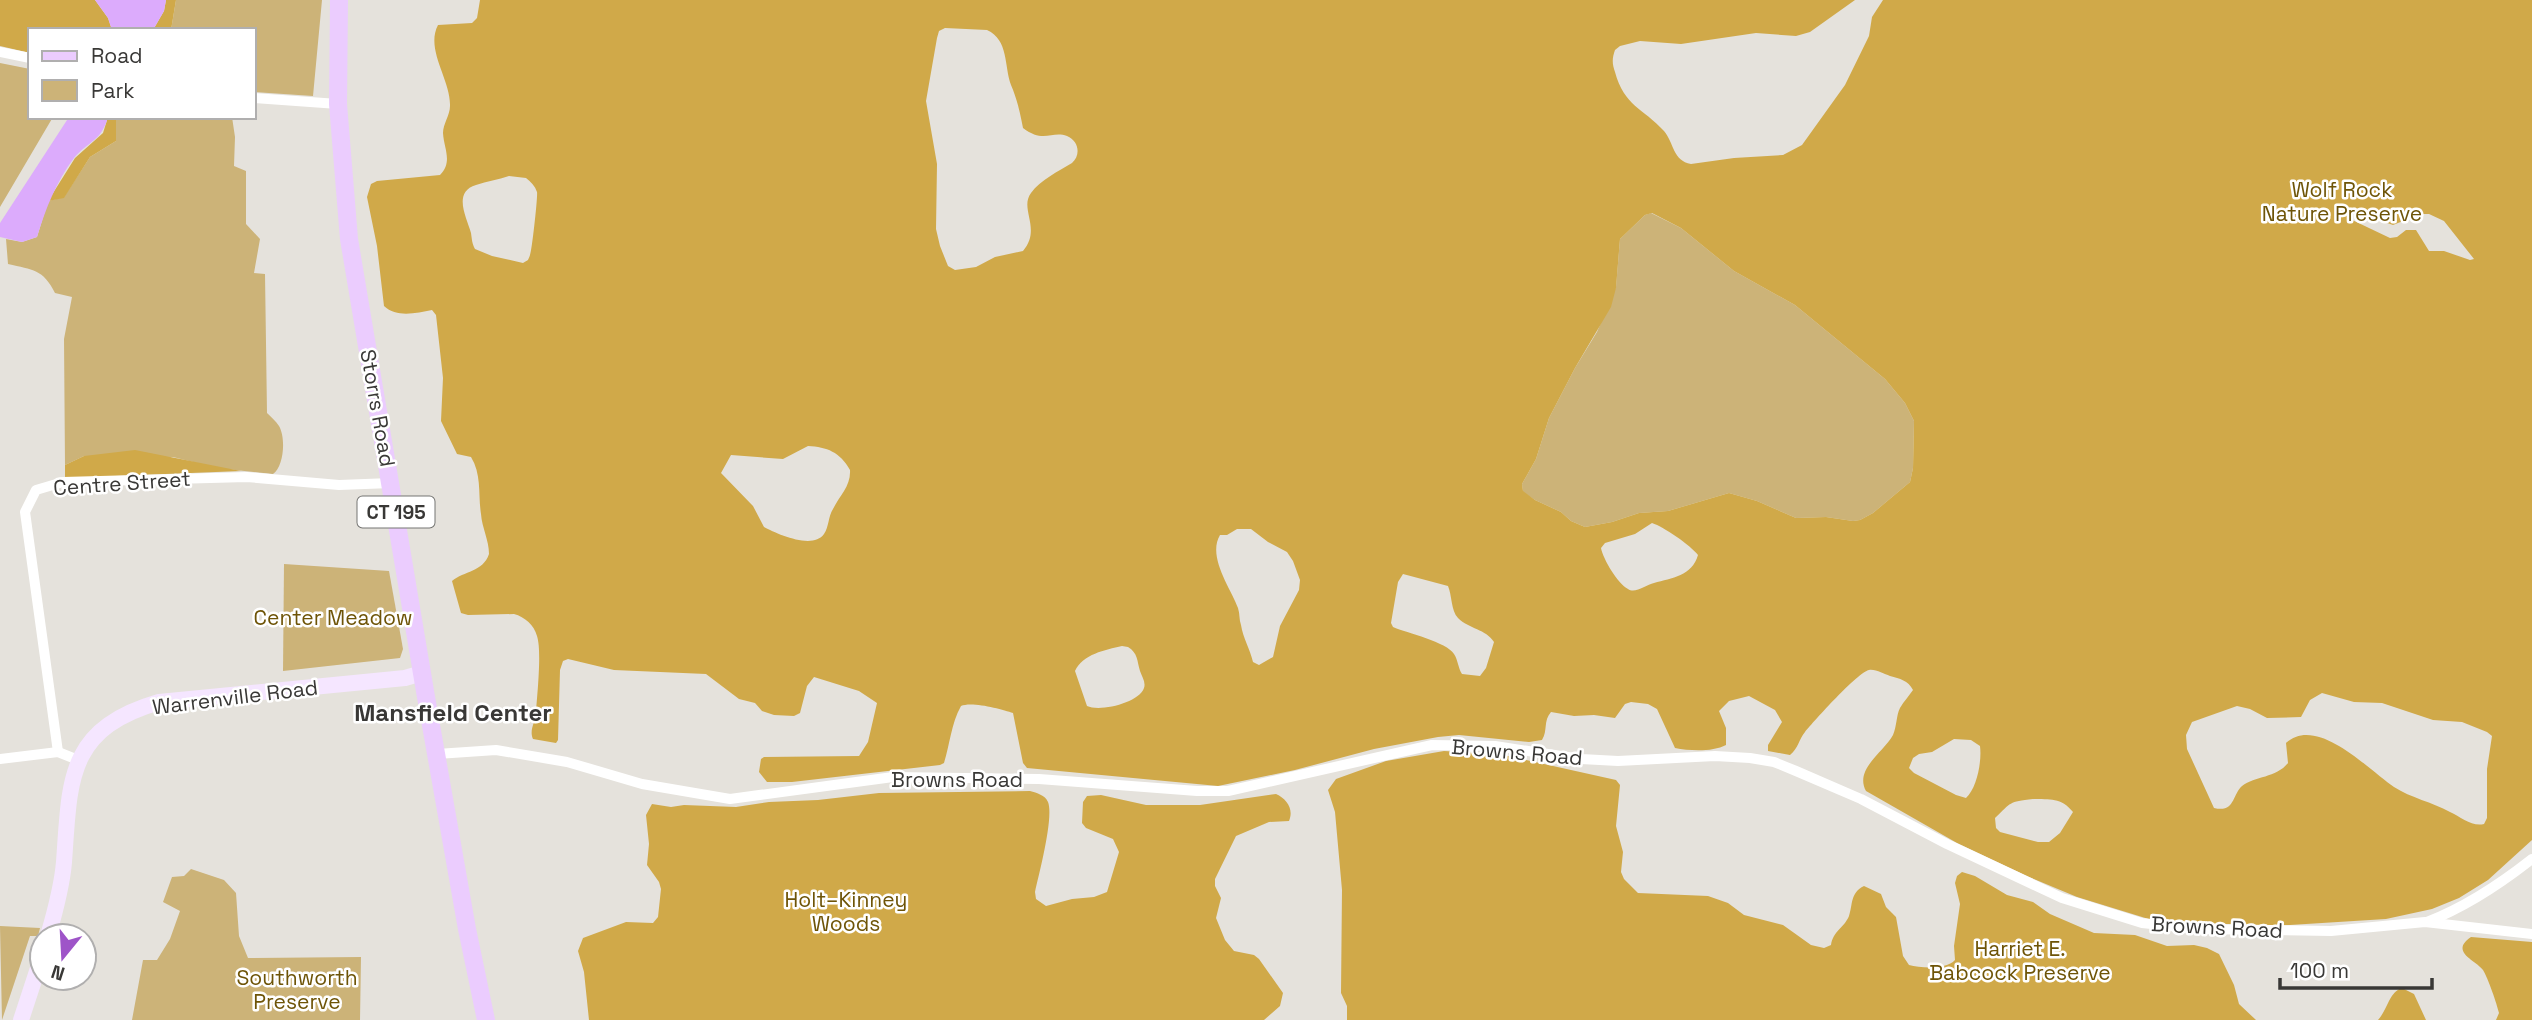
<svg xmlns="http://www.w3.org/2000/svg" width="2532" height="1020" font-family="'Space Grotesk',sans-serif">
  <rect width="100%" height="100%" fill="#e5e2dc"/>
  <g fill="#ccb378">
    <path d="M176 0H322L313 96 254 92V30H171Z"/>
    <path d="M0 63 30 69V117H53L0 207Z"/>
    <path d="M116 117H232L235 137 234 166 246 171V224L260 239 254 273 265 274 267 413C271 417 276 421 279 426 286 438 284 466 273 474L217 468 173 457 84 456 65 465 64 339 72 297 55 293C43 269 33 270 8 264L6 239 22 242 37 237 48 201 64 197 90 157 116 141Z"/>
    <path d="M1651 213 1681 228 1734 271 1795 305 1885 379 1905 403 1914 421 1913 468 1910 482 1873 513 1860 520 1853 521 1826 517 1796 518 1757 501 1729 493 1668 511 1639 513 1612 522 1585 527 1571 521 1561 512 1535 500 1523 492 1522 484 1536 459 1549 418 1575 368 1597 332 1616 287 1620 239 1645 215Z"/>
    <path d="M284 564 389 571 403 649 400 658 283 671Z"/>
    <path d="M191 869 224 880 236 893 239 936 248 958 361 957 360 1020H132L143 960H157L170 939 180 911 163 902 172 877 184 876Z"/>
    <path d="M0 926 40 928 38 936H30L2 1020Z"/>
  </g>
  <g fill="#d0a949" fill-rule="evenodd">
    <path d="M0 0H95L108 18 112 30H30V53L0 46Z"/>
    <path d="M166 0H176L171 30H153L164 11Z"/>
    <path d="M480 0H1855L1810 32 1796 36 1756 33 1681 44 1640 41 1620 46 1615 50C1612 58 1612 64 1615 72 1624 106 1643 108 1664 131 1674 143 1673 161 1691 164L1734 158 1783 155 1802 145 1845 85 1869 36 1872 17 1883 0H2532V840L2488 880 2459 898 2432 909 2386 919 2274 926 2155 921 2077 897 2029 877 1957 843 1866 791C1854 769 1884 752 1893 735 1897 726 1896 716 1900 708 1904 701 1909 696 1913 690 1908 680 1900 679 1890 676 1884 674 1876 669 1869 670 1858 672 1814 721 1805 732 1799 739 1798 749 1790 755L1768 751V745L1782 722 1775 710 1749 696 1729 701 1719 711 1726 728V745C1713 752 1690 751 1675 748L1657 709 1648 704 1631 702 1625 704 1615 718 1594 715 1574 716 1551 712C1543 721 1548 730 1542 740L1529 742 1459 735 1438 737 1374 749 1295 770 1218 786 1027 768 1023 763 1013 713C1002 709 971 701 961 706 951 724 950 744 944 763L940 765 792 782H767L759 772 761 759 764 757 859 756 868 742 877 703 859 691 814 677 807 686 800 713 794 716 774 715 762 711 755 703 739 699 706 674 614 670 568 659 563 661 560 670 558 740 556 743 533 739C529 730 535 723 536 713 537 696 542 651 537 636 534 625 525 617 514 614L468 615 461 613 452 581C464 571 483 572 489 554 489 540 482 528 481 514 478 495 482 475 471 457L457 454 441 421 443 378 436 315 432 310C416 313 397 318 384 306L377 246 367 197 371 184 377 181 440 175C453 162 444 149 443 133 443 124 450 115 450 106 451 80 425 50 438 25L472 23 477 18ZM945 28 987 30C1009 40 1004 66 1011 85 1017 99 1020 112 1023 128 1044 144 1052 130 1067 136 1079 141 1081 155 1072 163 1059 171 1040 180 1031 193 1019 209 1042 229 1023 251L995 257 976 267 955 270 948 266 940 246 936 229 937 164 926 101 937 38 939 31ZM509 176 526 178C531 182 535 186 537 192 538 195 532 251 530 255 528 261 528 260 523 263L492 256 475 249C472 243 472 240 471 233 467 218 452 192 476 185 487 181 498 180 509 176ZM2356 212 2393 225 2408 219 2413 214H2429L2444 221 2474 259 2470 260 2444 251H2429L2416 230H2406L2397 237 2390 238 2348 218 2349 214ZM1652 213 1681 228 1734 271 1795 305 1885 379 1905 403 1914 421 1913 468 1910 482 1873 513 1860 520 1853 521 1826 517 1796 518 1757 501 1729 493 1668 511 1639 513 1612 522 1585 527 1571 521 1561 512 1535 500 1523 491 1522 484 1536 459 1549 418 1575 368 1611 307 1616 288 1620 239 1645 215ZM808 446C827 447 840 452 850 470 851 486 840 495 833 509 828 517 829 527 824 534 813 550 777 534 764 527L753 506 721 473 731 455 783 459ZM1652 523C1664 527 1690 545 1698 555 1692 576 1672 578 1654 583 1646 585 1635 594 1628 589 1618 584 1603 559 1601 548L1605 543 1635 534ZM1237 529H1251L1268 542 1287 552 1293 561 1300 580 1299 590 1280 626 1273 657 1259 665 1253 662C1250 649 1243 638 1241 625 1239 620 1240 614 1238 608 1231 588 1207 557 1220 535H1227ZM1403 574 1448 586C1452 595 1451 611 1458 618 1469 629 1486 629 1494 642L1486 668 1480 676 1462 674C1458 668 1458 660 1454 654 1447 642 1407 633 1393 627L1391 623 1398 582ZM1122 646 1128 647C1138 653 1137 661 1140 671 1142 677 1146 682 1144 688 1139 703 1100 712 1087 706L1075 671C1083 654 1105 650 1122 646ZM2322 693 2354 702 2382 703 2433 720 2462 722 2487 732 2492 736 2487 769V818L2484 824C2472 827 2461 817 2450 812 2432 802 2411 798 2394 787 2370 771 2317 714 2286 743L2288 763C2276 778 2255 776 2242 786 2232 795 2235 813 2214 808L2187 749 2186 735 2192 722 2237 706 2250 709 2267 718 2301 717 2310 700ZM1954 739 1971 740 1980 746C1982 761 1977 788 1966 798L1956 795 1914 773 1909 768 1913 758 1919 754 1932 752ZM2033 799C2050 800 2061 797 2073 812L2060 833 2049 842H2038L2000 832 1996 828 1995 818C2012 802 2008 802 2033 799Z"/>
    <path d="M108 117H116V141L90 157 64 198 48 201 75 158 103 133Z"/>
    <path d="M135 450 241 471 65 478V465L84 456Z"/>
    <path d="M1444 751 1499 754 1616 780 1620 785 1616 826 1623 852 1621 872 1624 879 1638 893 1708 896 1728 903 1744 915 1783 925 1811 945 1824 948 1831 945C1833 931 1844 928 1849 916 1853 904 1850 893 1864 886L1881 894 1886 907 1896 917 1903 956 1909 965C1921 968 1946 970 1955 960L1954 946 1960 904 1955 883 1957 876 1962 872 1975 876 2007 895 2033 902 2050 914 2094 933 2135 935 2167 946 2194 945 2207 948 2219 954 2234 985 2239 1004 2256 1020H1347V1006L1341 993 1342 890 1335 812 1328 790 1336 779 1386 761Z"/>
    <path d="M1030 791C1037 793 1045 795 1048 802 1054 817 1039 874 1035 892L1036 899 1046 906 1072 899 1094 897 1107 892 1119 852 1113 839 1086 828 1082 823 1083 802 1087 796 1101 795 1146 805H1200L1276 794C1287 799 1294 809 1289 821L1269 822 1236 836 1215 879V886L1221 898 1216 918 1225 940 1234 951 1254 955 1259 959 1283 993 1280 1006 1264 1020H589L584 972 578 951 583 938 626 922 653 923 658 917 661 889 659 882 647 865 649 844 646 815 652 804 671 807 684 805 736 807 769 802 818 800 879 793Z"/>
    <path d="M2471 937 2532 942V1020H2496L2499 1013C2497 1004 2488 978 2483 970 2476 960 2449 952 2471 937Z"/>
    <path d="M2402 988 2414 994 2426 1020H2378C2388 1009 2389 992 2402 988Z"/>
  </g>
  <g fill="#dcabfc">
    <path d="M95 0H166L164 11 153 30H112L108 18Z"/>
    <path d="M69 117H108C101 142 88 141 74 158 56 182 46 208 37 237L22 242 0 237V223Z"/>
  </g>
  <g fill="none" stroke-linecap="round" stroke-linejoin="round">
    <g stroke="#fff" stroke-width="10">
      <path d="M0 52 30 58"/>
      <path d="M254 98 338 104"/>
      <path d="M58 752 25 512 36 490 63 482 247 477 339 485 391 483"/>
      <path d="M437 754 496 750 567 762 642 784 730 799 893 777 1039 779 1197 791H1228L1432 745 1495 746 1581 759 1618 761 1715 756 1750 758 1774 762 1796 771 1861 799 1947 844 2062 898 2142 923 2199 929 2331 931 2425 922 2532 934"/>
      <path d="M0 759 58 752 78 760"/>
      <path d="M2427 922C2466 907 2499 885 2532 859"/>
    </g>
    <g stroke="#f5e6ff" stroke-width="16">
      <path d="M48 936C55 912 62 887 64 862 70 781 66 729 159 702L405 678 422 673"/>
      <path d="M21 1020 42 956"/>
    </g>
    <path stroke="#ebccfe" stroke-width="18" d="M339 0 338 104 349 239 426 697 467 929 486 1020"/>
  </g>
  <g text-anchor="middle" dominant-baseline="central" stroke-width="5" stroke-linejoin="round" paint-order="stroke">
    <rect fill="#fff" stroke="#747472" stroke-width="2" x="357.5" y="496.5" width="77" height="31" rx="5"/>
    <g font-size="19" font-weight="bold" fill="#393836">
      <text x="396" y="512">CT 195</text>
    </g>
    <g font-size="21" fill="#6e5407" stroke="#fff">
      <text x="2342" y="189">Wolf Rock<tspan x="2342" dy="24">Nature Preserve</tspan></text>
      <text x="333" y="617">Center Meadow</text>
      <text x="846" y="899">Holt–Kinney<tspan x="846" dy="24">Woods</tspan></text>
      <text x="2020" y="948">Harriet E.<tspan x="2020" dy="24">Babcock Preserve</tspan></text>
      <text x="297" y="977">Southworth<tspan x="297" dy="24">Preserve</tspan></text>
    </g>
    <g font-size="21" fill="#393836" stroke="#fff">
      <text transform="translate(378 408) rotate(80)">Storrs Road</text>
      <text transform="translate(122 483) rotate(-4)">Centre Street</text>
      <text transform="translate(235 697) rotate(-7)">Warrenville Road</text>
      <text transform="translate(1517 752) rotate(5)">Browns Road</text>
      <text x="957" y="779">Browns Road</text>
      <text transform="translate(2217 927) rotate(3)">Browns Road</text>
    </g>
    <g font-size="24" font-weight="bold" fill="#393836" stroke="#fff">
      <text x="453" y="712">Mansfield Center</text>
    </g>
  </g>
  <rect x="28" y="28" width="228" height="91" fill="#ffffff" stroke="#b0afaf" stroke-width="2"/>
  <rect x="42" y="51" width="35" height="10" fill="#ebccfe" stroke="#b0afaf" stroke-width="2"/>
  <text x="91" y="63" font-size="21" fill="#393836">Road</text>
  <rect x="42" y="80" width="35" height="21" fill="#ccb378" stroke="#b0afaf" stroke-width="2"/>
  <text x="91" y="98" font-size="21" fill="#393836">Park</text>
  <g transform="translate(63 957) rotate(198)"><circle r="33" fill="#ffffff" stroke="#b0afaf" stroke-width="2"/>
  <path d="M0-5L12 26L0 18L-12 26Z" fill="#9e54c8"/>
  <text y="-10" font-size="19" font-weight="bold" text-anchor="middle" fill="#393836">N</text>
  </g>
  <path d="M2280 978v10h152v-10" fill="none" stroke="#393836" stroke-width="3.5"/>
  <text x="2290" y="978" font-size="21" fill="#393836" stroke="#ffffff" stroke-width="5" paint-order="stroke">100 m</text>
</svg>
